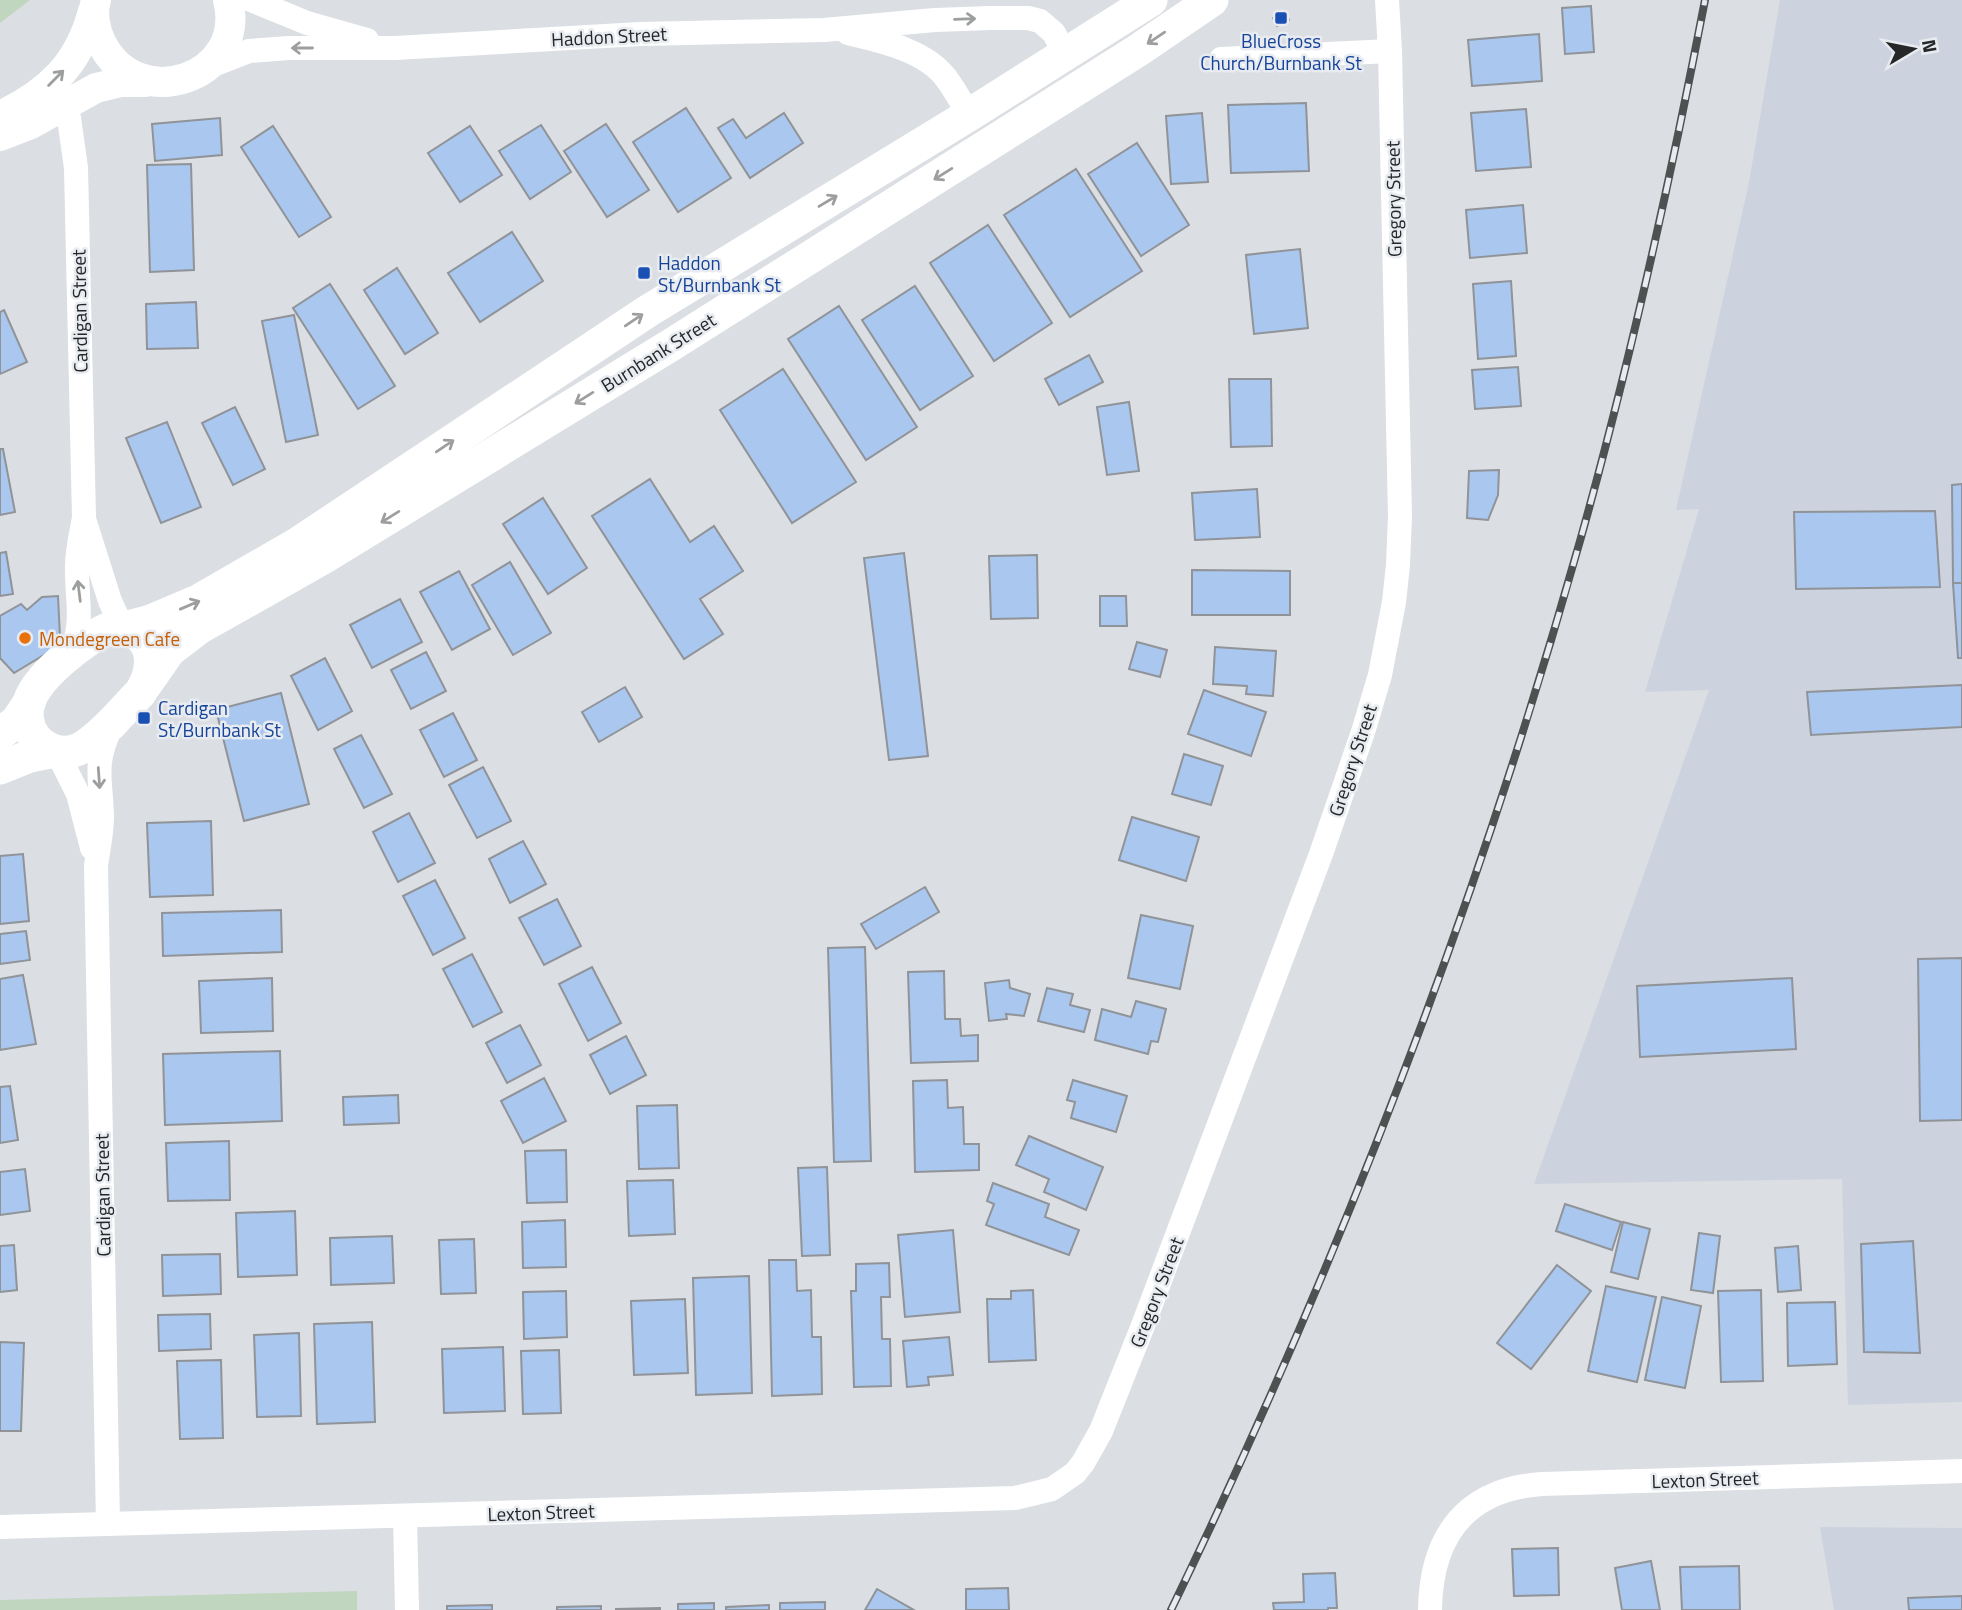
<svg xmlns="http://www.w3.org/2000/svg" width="1962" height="1610" font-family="'Titillium Web',sans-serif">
  <rect width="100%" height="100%" fill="#dbdfe3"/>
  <g fill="#ccd3de">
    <path d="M1780 0H1962V1402L1848 1405 1842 1179 1534 1184 1709 690 1645 692 1699 509 1676 510 1749 182Z"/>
    <path d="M1820 1527 1962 1528V1610H1834Z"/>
  </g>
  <g fill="#c0d6be">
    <path d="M0 0H30L0 23Z"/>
    <path d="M357 1591V1610H0V1600Z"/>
  </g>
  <g fill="#aac7ef" stroke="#909397" stroke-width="2">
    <path d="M1591 6 1594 52 1565 54 1562 8Z"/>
    <path d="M1286 12 1289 20 1277 26 1273 18Z"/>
    <path d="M1539 34 1542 81 1472 86 1468 40Z"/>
    <path d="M1306 103 1309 171 1231 173 1228 105Z"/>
    <path d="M686 108 731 178 678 212 633 142Z"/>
    <path d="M1526 109 1531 167 1476 171 1471 113Z"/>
    <path d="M784 113 803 143 750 178 718 128 733 119 746 138Z"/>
    <path d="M1202 113 1208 182 1171 184 1166 116Z"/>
    <path d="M220 118 222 155 155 161 152 124Z"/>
    <path d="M606 124 649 190 607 217 564 151Z"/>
    <path d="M541 125 571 172 530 199 499 151Z"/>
    <path d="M273 126 331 217 299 237 241 147Z"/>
    <path d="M470 126 502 175 460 202 428 153Z"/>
    <path d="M1137 143 1189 225 1141 256 1088 174Z"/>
    <path d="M191 164 194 270 150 272 147 165Z"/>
    <path d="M1076 169 1142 271 1070 317 1004 215Z"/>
    <path d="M1523 205 1527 253 1470 258 1466 210Z"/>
    <path d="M988 225 1052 323 994 361 930 263Z"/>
    <path d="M512 232 543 281 480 322 448 273Z"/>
    <path d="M1300 249 1308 328 1254 334 1246 255Z"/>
    <path d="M397 268 438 333 405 354 364 290Z"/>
    <path d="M1511 281 1516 356 1478 359 1473 284Z"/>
    <path d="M330 284 395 386 358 409 293 308Z"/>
    <path d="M915 286 973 376 920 410 862 320Z"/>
    <path d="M196 302 198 348 147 349 146 304Z"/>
    <path d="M839 306 917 427 866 460 788 339Z"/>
    <path d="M4 310 27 362 0 374V312Z"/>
    <path d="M294 315 318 435 286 442 262 321Z"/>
    <path d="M1089 355 1103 382 1059 405 1045 379Z"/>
    <path d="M1518 367 1521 406 1475 409 1472 370Z"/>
    <path d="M783 369 856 482 792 523 720 410Z"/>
    <path d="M1229 379H1271L1272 446 1231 447Z"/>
    <path d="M1129 402 1139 471 1107 475 1097 407Z"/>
    <path d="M235 407 265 469 233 485 202 423Z"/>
    <path d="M167 422 201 507 161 523 126 438Z"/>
    <path d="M0 449H3L15 512 0 515Z"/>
    <path d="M1499 470 1498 495 1488 520 1467 518 1469 471Z"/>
    <path d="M650 479 690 542 714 526 743 571 700 599 723 634 684 659 592 516Z"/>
    <path d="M1962 484V583H1953L1952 485Z"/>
    <path d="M1257 489 1260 537 1195 540 1192 493Z"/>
    <path d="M543 498 587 568 548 594 503 524Z"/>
    <path d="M1935 511 1940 587 1796 589 1794 512Z"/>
    <path d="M6 552 13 594 0 596V553Z"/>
    <path d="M904 553 928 756 889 760 864 558Z"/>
    <path d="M1037 555 1038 618 991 619 989 556Z"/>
    <path d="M510 562 551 633 513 655 472 585Z"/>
    <path d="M1192 570 1290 571V615H1192Z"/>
    <path d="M459 571 490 629 452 650 420 592Z"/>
    <path d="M1953 583H1962V658H1958Z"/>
    <path d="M58 596 60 637 52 650 14 673 0 658V616L21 604 27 610 42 597Z"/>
    <path d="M1100 596H1126L1127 626H1100Z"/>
    <path d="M400 599 422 642 372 668 350 625Z"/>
    <path d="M1137 642 1167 650 1160 677 1129 669Z"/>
    <path d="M1215 647 1276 651 1273 696 1246 694 1247 686 1213 684Z"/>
    <path d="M426 652 446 691 411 709 391 670Z"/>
    <path d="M325 658 352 711 318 730 291 676Z"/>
    <path d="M1962 685V727L1811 735 1807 692Z"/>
    <path d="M625 687 642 717 599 742 582 712Z"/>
    <path d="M1204 690 1266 712 1251 756 1188 734Z"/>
    <path d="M281 693 309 804 244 821 216 710Z"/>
    <path d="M453 713 477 760 444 777 420 730Z"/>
    <path d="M361 735 392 794 364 808 334 749Z"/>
    <path d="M1184 754 1223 766 1211 805 1172 794Z"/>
    <path d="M483 767 511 821 477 838 449 785Z"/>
    <path d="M409 813 435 863 398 882 373 832Z"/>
    <path d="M1132 817 1199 837 1186 881 1119 860Z"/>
    <path d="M211 821 213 895 150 897 147 823Z"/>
    <path d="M523 841 546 884 510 903 489 859Z"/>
    <path d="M23 854 29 921 0 924V856Z"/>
    <path d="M435 880 465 938 433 955 403 896Z"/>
    <path d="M925 887 939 912 876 949 861 924Z"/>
    <path d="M557 899 581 946 544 965 519 918Z"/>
    <path d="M281 910 282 952 163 956 162 913Z"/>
    <path d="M1141 915 1193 926 1180 989 1128 978Z"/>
    <path d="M26 931 30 960 0 964V934Z"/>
    <path d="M865 947 871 1161 834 1162 828 948Z"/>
    <path d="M472 954 502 1012 473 1027 443 969Z"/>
    <path d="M1962 958V1120L1920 1121 1918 959Z"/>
    <path d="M592 967 621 1023 588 1041 559 984Z"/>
    <path d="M944 971 945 1019H960L961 1036 978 1035V1061L911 1063 908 972Z"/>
    <path d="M23 975 36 1044 0 1050V979Z"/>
    <path d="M272 978 273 1031 201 1033 199 981Z"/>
    <path d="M1792 978 1796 1049 1640 1057 1637 986Z"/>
    <path d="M1009 980 1010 988 1030 994 1024 1016 1006 1014 1007 1019 989 1021 985 983Z"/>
    <path d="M1047 988 1073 994 1070 1005 1090 1010 1084 1032 1038 1021Z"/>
    <path d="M1136 1001 1166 1009 1158 1042 1151 1041 1148 1054 1095 1040 1102 1009 1131 1017Z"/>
    <path d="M520 1025 541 1065 507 1083 486 1043Z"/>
    <path d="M626 1036 646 1075 610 1094 590 1055Z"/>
    <path d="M280 1051 282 1121 165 1125 163 1054Z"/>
    <path d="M544 1078 566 1121 523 1143 501 1101Z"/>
    <path d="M947 1080 948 1108 963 1107 964 1144H979V1170L915 1172 913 1081Z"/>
    <path d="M1073 1080 1127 1096 1116 1132 1071 1118 1075 1102 1067 1100Z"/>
    <path d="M10 1086 18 1140 0 1143V1087Z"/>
    <path d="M398 1095 399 1123 344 1125 343 1097Z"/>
    <path d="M677 1105 679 1168 639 1169 637 1106Z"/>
    <path d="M1029 1136 1103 1167 1086 1210 1044 1192 1049 1179 1016 1165Z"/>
    <path d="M229 1141 230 1200 168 1201 166 1143Z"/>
    <path d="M566 1150 567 1202 527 1203 525 1151Z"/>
    <path d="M827 1167 830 1255 802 1256 798 1168Z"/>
    <path d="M25 1169 30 1211 0 1215V1172Z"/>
    <path d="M673 1180 675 1234 629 1236 627 1181Z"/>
    <path d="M993 1183 1049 1204 1045 1217 1079 1230 1069 1255 986 1225 994 1204 987 1201Z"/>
    <path d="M1565 1204 1621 1222 1612 1250 1556 1231Z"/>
    <path d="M295 1211 297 1275 238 1277 236 1213Z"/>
    <path d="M565 1220 566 1267 523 1268 522 1222Z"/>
    <path d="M1623 1222 1650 1229 1638 1279 1611 1272Z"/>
    <path d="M953 1230 960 1312 905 1317 898 1235Z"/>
    <path d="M1699 1233 1720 1236 1713 1293 1691 1290Z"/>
    <path d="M392 1236 394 1283 331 1285 330 1238Z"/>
    <path d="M474 1239 476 1293 441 1294 439 1240Z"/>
    <path d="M1913 1241 1920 1353 1864 1352 1861 1244Z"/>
    <path d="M14 1245 17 1290 0 1292V1246Z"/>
    <path d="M1798 1246 1801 1290 1778 1292 1775 1248Z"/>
    <path d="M220 1254 221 1294 163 1296 162 1255Z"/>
    <path d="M769 1260H796L797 1291 811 1290 812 1337H821L822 1394 772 1396Z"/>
    <path d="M889 1263 890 1297H881L882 1339H890L891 1386 854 1387 851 1291H856V1264Z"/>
    <path d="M1557 1265 1591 1291 1531 1369 1497 1343Z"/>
    <path d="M749 1276 752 1393 696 1395 693 1278Z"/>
    <path d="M1606 1286 1656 1297 1637 1382 1588 1371Z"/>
    <path d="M1033 1290 1036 1360 989 1362 987 1299H1011V1291Z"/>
    <path d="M1761 1290 1763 1381 1721 1382 1718 1291Z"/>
    <path d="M566 1291 567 1337 524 1339 523 1292Z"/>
    <path d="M1662 1297 1701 1306 1685 1388 1645 1380Z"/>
    <path d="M685 1299 688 1373 634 1375 631 1301Z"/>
    <path d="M1835 1302 1837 1364 1788 1366 1787 1303Z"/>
    <path d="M210 1314 211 1349 159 1351 158 1315Z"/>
    <path d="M372 1322 375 1422 317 1424 314 1324Z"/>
    <path d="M299 1333 301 1416 257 1417 254 1335Z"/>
    <path d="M949 1337 953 1375 928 1377 929 1385 907 1387 903 1341Z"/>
    <path d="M0 1342 24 1343 21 1431H0Z"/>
    <path d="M503 1347 505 1411 444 1413 442 1349Z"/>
    <path d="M559 1350 561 1413 523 1414 521 1351Z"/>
    <path d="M221 1360 223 1438 180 1439 177 1361Z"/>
    <path d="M1558 1548 1559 1595 1514 1596 1512 1549Z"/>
    <path d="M1651 1561 1660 1610H1622L1615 1568Z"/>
    <path d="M1739 1566 1740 1610H1682L1680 1567Z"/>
    <path d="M1335 1573 1337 1608H1328V1610H1274L1273 1603 1304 1602 1303 1574Z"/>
    <path d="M1008 1588 1009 1610H966V1589Z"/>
    <path d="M877 1589 914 1610H865Z"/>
    <path d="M1962 1596V1610H1909L1908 1598Z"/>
    <path d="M825 1602V1610H780V1603Z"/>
    <path d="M714 1603V1610H678V1604Z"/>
    <path d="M492 1605V1610H447V1606Z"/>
    <path d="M769 1605V1610H726V1607Z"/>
    <path d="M601 1606V1610H557V1607Z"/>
    <path d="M660 1608V1610H616V1609Z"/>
  </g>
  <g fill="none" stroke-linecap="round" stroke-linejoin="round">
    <g stroke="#fff" stroke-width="24">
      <path d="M251 0 307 23 367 40"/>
      <path d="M848 33C881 41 925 50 946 78 955 90 962 103 969 115"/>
      <path d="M1221 59 1390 51"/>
      <path d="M205 68 249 51 289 48H395L640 34 824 30 935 20 990 18H1028L1040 21 1054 33 1065 55"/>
      <path d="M65 105 69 118 76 168 84 518C81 534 77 550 77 566 76 598 86 628 68 657"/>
      <path d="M85 522 110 601 122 627"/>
      <path d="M57 752 78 794 92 848"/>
      <path d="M405 1517 407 1610"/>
      <path d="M108 1524 96 866C98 850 102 833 102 817 101 777 93 766 111 727"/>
      <path d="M0 1527 1015 1498 1052 1489 1075 1473 1083 1463 1101 1431 1142 1328 1321 854 1363 732 1380 675 1394 602 1398 565 1400 516 1390 51 1387 0"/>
      <path d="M1430 1610C1431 1536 1466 1489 1542 1484L1962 1471"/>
    </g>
    <g stroke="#fff" stroke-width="30">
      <path d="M96 0C92 13 95 30 101 42 137 116 248 78 228 0"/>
      <path d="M0 116C49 93 79 64 93 11"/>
      <path d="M0 136 31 124 96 88 121 82H146"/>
    </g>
    <g stroke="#fff" stroke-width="33">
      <path d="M112 627C152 628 160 663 140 693 123 710 106 732 86 745 57 765 21 739 28 706 34 677 86 638 112 627Z"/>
      <path d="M125 628 151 621 198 601 297 544 648 311 969 115 1151 0"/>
      <path d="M146 684 169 651 199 628 323 558 671 345 1137 51 1212 0"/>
      <path d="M0 734 17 721 29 703"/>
      <path d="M0 768 30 756 55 751"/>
    </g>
    <defs>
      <path id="rail" d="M1171 1610C1338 1265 1476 910 1580 541 1630 363 1670 182 1705 0"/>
    </defs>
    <use href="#rail" stroke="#4e5152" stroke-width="8"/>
    <use href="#rail" stroke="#e8ecf1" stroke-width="5" stroke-dasharray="16" stroke-linecap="butt"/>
  </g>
  <defs><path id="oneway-shaft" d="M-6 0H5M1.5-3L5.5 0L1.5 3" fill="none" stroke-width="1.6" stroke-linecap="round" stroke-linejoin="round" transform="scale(1.75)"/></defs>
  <g stroke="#9d9e9e">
    <use href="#oneway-shaft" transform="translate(965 19) rotate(-2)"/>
    <use href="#oneway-shaft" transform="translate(1156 38) rotate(146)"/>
    <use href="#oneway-shaft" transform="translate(302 48) rotate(180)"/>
    <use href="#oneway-shaft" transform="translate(56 78) rotate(-45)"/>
    <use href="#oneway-shaft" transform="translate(943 174) rotate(148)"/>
    <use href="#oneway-shaft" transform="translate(828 201) rotate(-31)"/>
    <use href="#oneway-shaft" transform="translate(634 320) rotate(-34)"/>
    <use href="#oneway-shaft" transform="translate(584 398) rotate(148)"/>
    <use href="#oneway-shaft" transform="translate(445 446) rotate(-34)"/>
    <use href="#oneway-shaft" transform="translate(390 517) rotate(148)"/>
    <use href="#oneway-shaft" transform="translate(79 591) rotate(-97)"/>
    <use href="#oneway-shaft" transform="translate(190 605) rotate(-23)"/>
    <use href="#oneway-shaft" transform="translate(99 778) rotate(86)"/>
  </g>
  <g fill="#1a4fb4" stroke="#e8ecf1" stroke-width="2.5">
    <rect x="1274" y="11" width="14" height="14" rx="3.5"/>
    <rect x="637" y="266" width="14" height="14" rx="3.5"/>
    <rect x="137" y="711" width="14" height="14" rx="3.5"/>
  </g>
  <circle fill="#e8710a" stroke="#e8ecf1" stroke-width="2.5" cx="25" cy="638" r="7"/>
  <g text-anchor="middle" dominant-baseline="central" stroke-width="5" stroke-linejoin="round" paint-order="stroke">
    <g font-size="19" fill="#252728" stroke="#e8ecf1">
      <text transform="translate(609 36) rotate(-3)">Haddon Street</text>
      <text transform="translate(1393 199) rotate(-91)">Gregory Street</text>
      <text transform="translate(79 311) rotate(-91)">Cardigan Street</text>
      <text transform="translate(658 352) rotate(-32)">Burnbank Street</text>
      <text transform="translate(1352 760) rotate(-72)">Gregory Street</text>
      <text transform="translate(102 1195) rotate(-91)">Cardigan Street</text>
      <text transform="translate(1156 1292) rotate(-69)">Gregory Street</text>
      <text transform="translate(1705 1479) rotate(-2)">Lexton Street</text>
      <text transform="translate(541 1512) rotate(-2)">Lexton Street</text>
    </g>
    <g font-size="19" fill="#164399" stroke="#e8ecf1" text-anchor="start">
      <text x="1281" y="40" text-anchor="middle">BlueCross<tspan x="1281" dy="22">Church/Burnbank St</tspan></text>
      <text x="658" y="262">Haddon<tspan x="658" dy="22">St/Burnbank St</tspan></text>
      <text x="158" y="707">Cardigan<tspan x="158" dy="22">St/Burnbank St</tspan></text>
    </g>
    <g font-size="19" fill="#c56008" stroke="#e8ecf1" text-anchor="start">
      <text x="39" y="638">Mondegreen Cafe</text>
    </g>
  </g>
  <g transform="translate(1913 49) rotate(80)" stroke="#e8ecf1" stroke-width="5" paint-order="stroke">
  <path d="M0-5L12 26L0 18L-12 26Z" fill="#252728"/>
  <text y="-10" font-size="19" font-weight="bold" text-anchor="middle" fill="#252728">N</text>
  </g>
</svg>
